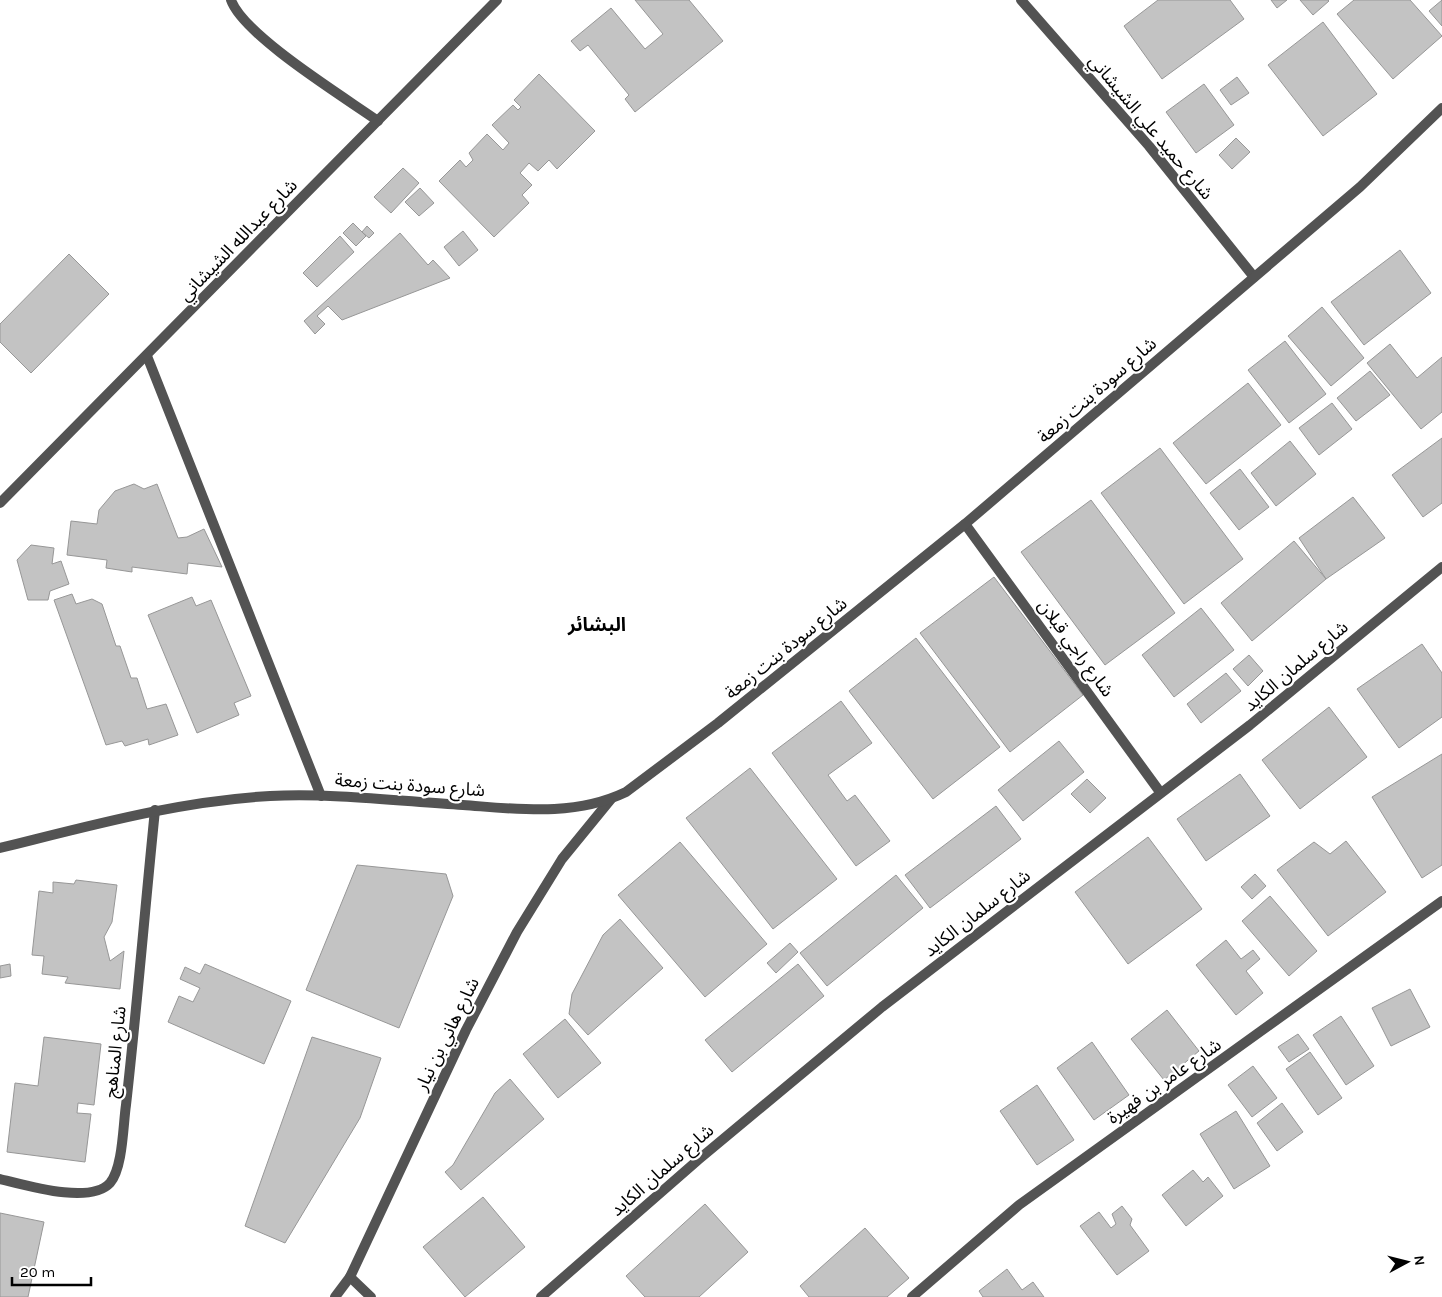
<svg xmlns="http://www.w3.org/2000/svg" width="1442" height="1297" font-family="Karla,'Noto Sans Arabic',sans-serif">
  <rect width="100%" height="100%" fill="#fff"/>
  <g fill="#c3c3c3" stroke="#979797">
    <path d="M635 0H689L723 41 635 112 625 99 629 95 588 45 580 51 571 41 611 8 645 49 663 34Z"/>
    <path d="M1158 0H1230L1244 19 1162 79 1124 26Z"/>
    <path d="M1271 0H1287L1277 8Z"/>
    <path d="M1300 0H1328L1329 1 1313 15Z"/>
    <path d="M1354 0H1410L1442 36 1393 79 1337 14Z"/>
    <path d="M1442 0V26L1429 11Z"/>
    <path d="M1323 22 1377 94 1323 136 1268 65Z"/>
    <path d="M539 74 595 131 557 169 549 160 538 171 529 163 520 173 532 185 522 195 529 203 494 237 439 181 460 160 466 167 473 160 469 153 487 134 503 150 509 143 492 125 513 105 518 110 521 107 514 100Z"/>
    <path d="M1237 77 1249 93 1231 105 1220 90Z"/>
    <path d="M1204 84 1234 125 1196 153 1166 112Z"/>
    <path d="M1236 138 1250 152 1232 169 1219 155Z"/>
    <path d="M403 168 419 183 391 213 374 197Z"/>
    <path d="M420 188 434 203 419 216 405 202Z"/>
    <path d="M353 223 366 236 356 246 343 233Z"/>
    <path d="M367 226 374 233 369 238 362 232Z"/>
    <path d="M463 231 478 250 459 266 444 247Z"/>
    <path d="M400 233 428 265 433 260 450 278 342 320 328 306 317 316 325 324 315 334 304 321Z"/>
    <path d="M340 236 354 252 317 287 303 273Z"/>
    <path d="M1400 250 1431 293 1364 345 1331 302Z"/>
    <path d="M69 254 109 294 31 373 0 342V324Z"/>
    <path d="M1322 307 1364 358 1331 386 1288 336Z"/>
    <path d="M1285 341 1326 394 1289 423 1248 370Z"/>
    <path d="M1390 344 1417 378 1442 357V412L1421 429 1367 363Z"/>
    <path d="M1370 371 1390 395 1356 421 1337 398Z"/>
    <path d="M1248 383 1281 425 1206 484 1173 443Z"/>
    <path d="M1332 403 1352 429 1319 455 1299 428Z"/>
    <path d="M1442 438V503L1423 517 1392 475Z"/>
    <path d="M1290 441 1316 474 1276 506 1251 473Z"/>
    <path d="M1160 448 1243 559 1184 604 1101 493Z"/>
    <path d="M1240 469 1269 507 1239 530 1210 493Z"/>
    <path d="M134 484 144 489 157 484 178 538 187 537 204 529 222 567 188 563 187 574 132 567V572L106 568 107 560 67 555 71 521 97 524 99 510 115 491Z"/>
    <path d="M1353 497 1385 538 1326 579 1299 538Z"/>
    <path d="M1091 500 1175 613 1105 665 1021 552Z"/>
    <path d="M1294 541 1326 579 1252 641 1221 603Z"/>
    <path d="M31 545 54 548 52 564 61 561 69 584 50 591 48 600H28L17 560Z"/>
    <path d="M994 577 1083 695 1010 752 920 633Z"/>
    <path d="M72 594 76 604 92 599 102 604 116 646H120L131 678H137L147 709 166 704 178 735 149 745 148 739 125 746 122 741 106 745 54 600Z"/>
    <path d="M192 597 196 606 211 600 251 696 234 703 239 715 197 733 148 615Z"/>
    <path d="M1201 608 1234 650 1174 697 1142 655Z"/>
    <path d="M916 638 1000 747 933 799 849 691Z"/>
    <path d="M1422 644 1442 673V717L1399 748 1357 689Z"/>
    <path d="M1249 655 1263 671 1248 686 1233 669Z"/>
    <path d="M1226 673 1241 691 1201 723 1187 704Z"/>
    <path d="M841 701 872 743 828 775 847 801 855 795 890 841 856 866 772 753Z"/>
    <path d="M1329 707 1367 757 1300 809 1262 760Z"/>
    <path d="M1059 741 1084 772 1023 821 998 790Z"/>
    <path d="M1442 754V865L1422 878 1372 797Z"/>
    <path d="M750 768 837 879 773 929 686 818Z"/>
    <path d="M1240 774 1270 816 1206 861 1177 819Z"/>
    <path d="M1087 779 1106 798 1090 813 1071 794Z"/>
    <path d="M996 806 1021 839 930 908 905 875Z"/>
    <path d="M1148 837 1202 909 1128 964 1075 892Z"/>
    <path d="M1346 841 1386 892 1328 936 1277 870 1314 842 1330 854Z"/>
    <path d="M680 842 767 944 705 997 618 895Z"/>
    <path d="M357 865 446 874 453 896 399 1028 306 990Z"/>
    <path d="M1255 874 1266 886 1252 899 1241 887Z"/>
    <path d="M896 875 923 908 827 986 800 953Z"/>
    <path d="M76 880 117 885 112 922 104 937 110 961 124 951 120 989 65 983 68 977 42 974 44 956 32 955 39 891 53 893V882L74 884Z"/>
    <path d="M1270 896 1317 951 1289 976 1242 921Z"/>
    <path d="M620 919 663 968 588 1035 569 1014 572 994 603 935Z"/>
    <path d="M1226 940 1241 959 1253 950 1260 959 1246 971 1263 993 1236 1015 1196 965Z"/>
    <path d="M790 943 798 952 776 973 767 963Z"/>
    <path d="M10 964 11 976 0 978V966Z"/>
    <path d="M205 964 291 1001 264 1064 168 1022 179 996 193 1002 200 988 180 979 185 967 200 974Z"/>
    <path d="M798 964 824 996 732 1072 705 1040Z"/>
    <path d="M1410 989 1430 1027 1391 1046 1372 1008Z"/>
    <path d="M1167 1010 1199 1051 1164 1080 1131 1039Z"/>
    <path d="M1341 1016 1374 1066 1346 1085 1313 1035Z"/>
    <path d="M565 1019 601 1063 558 1098 523 1054Z"/>
    <path d="M1298 1034 1309 1049 1289 1062 1278 1047Z"/>
    <path d="M44 1037 101 1044 94 1105 78 1103 77 1113 91 1114 85 1162 7 1152 15 1083 38 1086Z"/>
    <path d="M312 1037 381 1058 360 1118 285 1243 245 1226Z"/>
    <path d="M1092 1042 1129 1095 1094 1120 1057 1068Z"/>
    <path d="M1310 1052 1342 1098 1318 1115 1286 1069Z"/>
    <path d="M1253 1066 1277 1098 1252 1117 1228 1085Z"/>
    <path d="M510 1079 544 1119 461 1190 445 1172 453 1165 495 1093Z"/>
    <path d="M1037 1085 1074 1140 1037 1165 1000 1111Z"/>
    <path d="M1282 1103 1303 1132 1277 1151 1257 1123Z"/>
    <path d="M1236 1111 1270 1166 1234 1189 1200 1134Z"/>
    <path d="M1193 1170 1203 1182 1208 1177 1223 1196 1186 1226 1162 1195Z"/>
    <path d="M483 1197 525 1247 465 1297 423 1247Z"/>
    <path d="M705 1204 748 1252 699 1297H645L626 1276Z"/>
    <path d="M1122 1206 1132 1219 1130 1225 1149 1251 1117 1275 1080 1226 1099 1212 1111 1228 1116 1224 1112 1214Z"/>
    <path d="M0 1213 44 1222 28 1297H0Z"/>
    <path d="M865 1228 909 1278 887 1297H809L800 1286Z"/>
    <path d="M1007 1269 1022 1290 1033 1282 1044 1297H983L979 1291Z"/>
  </g>
  <g fill="none" stroke-linecap="round" stroke-linejoin="round">
    <g stroke="#535353" stroke-width="10">
      <path d="M231 0C243 35 344 97 378 121"/>
      <path d="M1021 0 1149 146 1254 277"/>
      <path d="M147 356 321 796"/>
      <path d="M0 503 497 0"/>
      <path d="M965 524 1160 792"/>
      <path d="M0 1179C25 1185 90 1205 110 1183 123 1168 123 1125 126 1105 137 1007 145 908 155 810"/>
      <path d="M350 1277 371 1297"/>
      <path d="M335 1297 350 1277 466 1030 517 932 562 859 611 799"/>
      <path d="M541 1297 698 1160 882 1007 1250 725 1442 567"/>
      <path d="M912 1297 1019 1205 1442 901"/>
    </g>
    <path stroke="#535353" stroke-width="10" d="M0 848C89 826 178 801 270 796 334 793 399 801 463 805 518 809 574 817 626 792L718 723 965 524 1360 187 1442 108"/>
  </g>
  <g text-anchor="middle" dominant-baseline="central" stroke-width="4.5" stroke-linejoin="round" paint-order="stroke">
    <g font-size="18" fill="#000" stroke="#fff">
      <text transform="translate(1151 127) rotate(50)">شارع حميد علي الشيشاني</text>
      <text transform="translate(238 240) rotate(-46)">شارع عبدالله الشيشاني</text>
      <text transform="translate(1097 390) rotate(-41)">شارع سودة بنت زمعة</text>
      <text transform="translate(786 648) rotate(-39)">شارع سودة بنت زمعة</text>
      <text transform="translate(1076 648) rotate(54)">شارع راجي قبلان</text>
      <text transform="translate(1296 666) rotate(-40)">شارع سلمان الكايد</text>
      <text transform="translate(410 785) rotate(4)">شارع سودة بنت زمعة</text>
      <text transform="translate(977 913) rotate(-38)">شارع سلمان الكايد</text>
      <text transform="translate(447 1034) rotate(-64)">شارع هاني بن نيار</text>
      <text transform="translate(115 1052) rotate(-84)">شارع المناهج</text>
      <text transform="translate(1164 1081) rotate(-35)">شارع عامر بن فهيرة</text>
      <text transform="translate(662 1170) rotate(-41)">شارع سلمان الكايد</text>
    </g>
    <g font-size="19" font-weight="bold" fill="#000" stroke="#fff">
      <text x="597" y="625">البشائر</text>
    </g>
  </g>
  <g transform="translate(1407 1262) rotate(83)" stroke="#ffffff" stroke-width="4" paint-order="stroke">
  <path d="M0-4L9 19L0 12L-9 19Z" fill="#000000"/>
  <text y="-8" font-size="14" font-weight="bold" text-anchor="middle" fill="#000000">N</text>
  </g>
  <path d="M12 1277v8h79v-8" fill="none" stroke="#000000" stroke-width="2.5"/>
  <text x="20" y="1277" font-size="15" fill="#000000" stroke="#ffffff" stroke-width="4" paint-order="stroke">20 m</text>
</svg>
